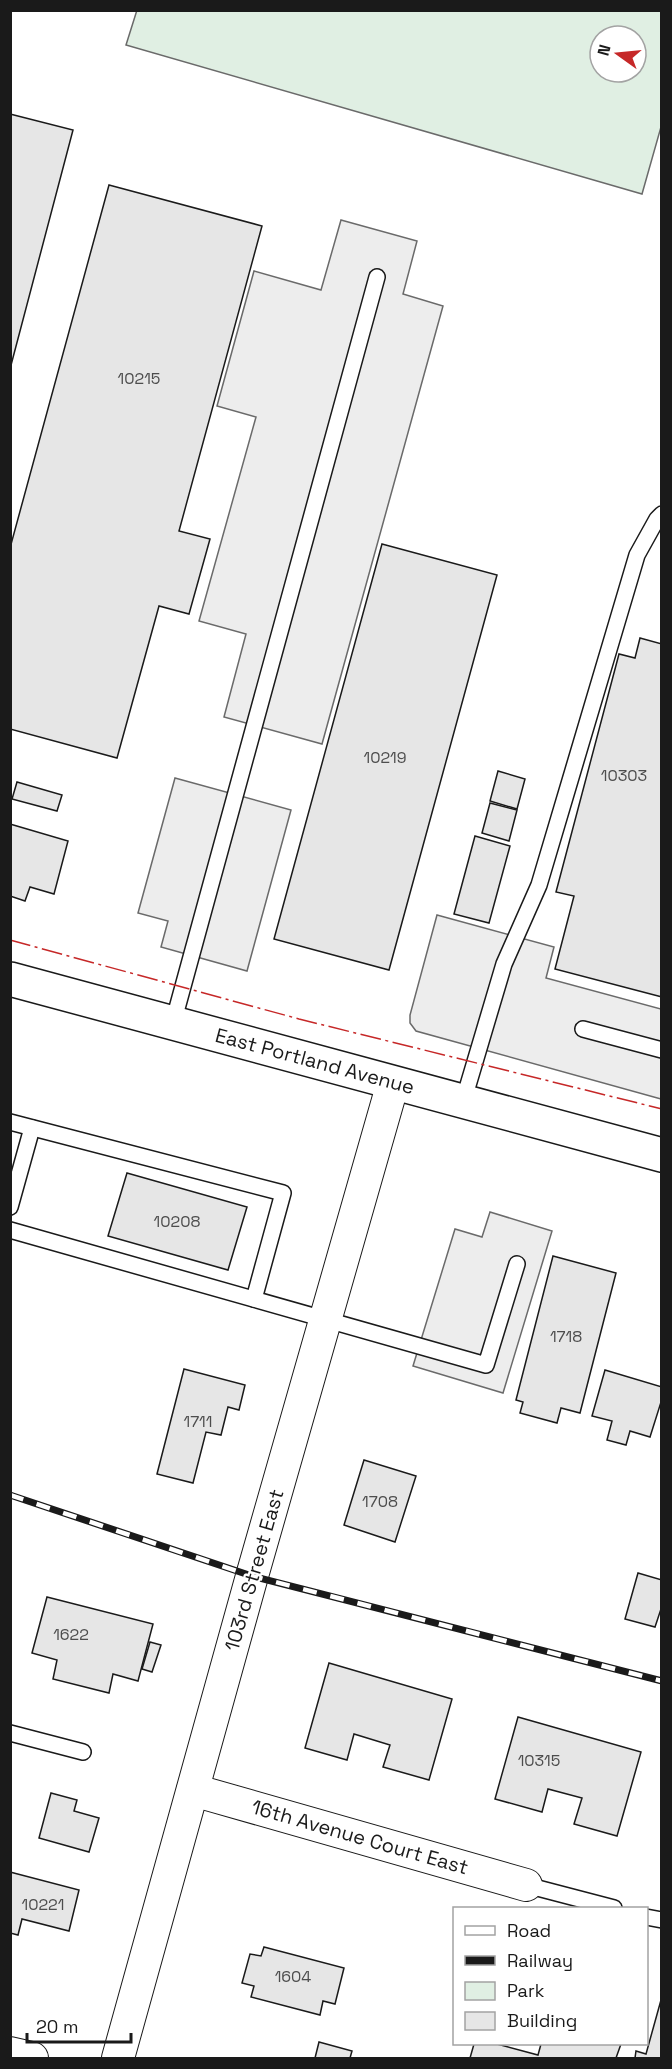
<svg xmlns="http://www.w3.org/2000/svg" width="672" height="2069" font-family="'Space Grotesk',sans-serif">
  <rect width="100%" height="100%" fill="#fff"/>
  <path fill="#e0efe3" stroke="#6a6a6a" stroke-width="1.5" fill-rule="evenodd" d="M137 10 661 11V127L642 194 126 45ZM600 36H636V72H600Z"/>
  <g fill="#ededed" stroke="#6a6a6a" stroke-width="1.5">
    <path d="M341 220 417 241 403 294 443 306 322 744 224 717 246 634 199 621 256 417 217 406 254 271 321 290Z"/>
    <path d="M175 778 291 810 247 971 161 947 168 921 138 913Z"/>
    <path d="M437 915 554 947 546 978 661 1009V1099L416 1031 410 1023V1015Z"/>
    <path d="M490 1212 552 1231 503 1393 413 1366 455 1229 482 1237Z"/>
  </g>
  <g fill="#e6e6e6" stroke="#1a1a1a" stroke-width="1.5">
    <path d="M10 114 73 130 10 369Z"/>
    <path d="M109 185 262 226 179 531 210 539 189 614 159 606 117 758 10 729V548Z"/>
    <path d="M382 544 497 575 389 970 274 939Z"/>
    <path d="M640 638 662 644V997L555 969 574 896 556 892 619 654 635 658Z"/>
    <path d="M498 771 525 779 517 809 490 801Z"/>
    <path d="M17 782 62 795 57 811 12 799Z"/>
    <path d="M490 803 517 810 509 841 482 833Z"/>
    <path d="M10 824 68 841 54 894 30 887 25 901 10 896Z"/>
    <path d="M475 836 510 846 489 923 454 914Z"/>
    <path d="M127 1173 247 1207 228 1270 108 1236Z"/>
    <path d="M553 1256 616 1273 580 1413 561 1408 557 1423 520 1413 523 1402 516 1400Z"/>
    <path d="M184 1369 245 1385 239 1410 228 1407 221 1435 206 1432 193 1483 157 1474Z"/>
    <path d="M605 1370 662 1387V1399L650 1437 630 1431 626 1445 607 1440 612 1421 592 1416Z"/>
    <path d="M364 1460 416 1476 395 1542 344 1525Z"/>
    <path d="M638 1573 662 1580V1606L655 1627 625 1619Z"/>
    <path d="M47 1597 153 1624 138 1681 113 1674 109 1693 53 1679 57 1660 32 1653Z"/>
    <path d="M150 1642 161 1645 152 1672 142 1669Z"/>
    <path d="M329 1663 452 1699 429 1780 383 1767 390 1745 354 1734 347 1760 305 1748Z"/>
    <path d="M518 1717 641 1752 617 1836 574 1824 582 1798 548 1789 542 1812 495 1799Z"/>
    <path d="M51 1793 77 1800 74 1811 99 1818 89 1852 39 1838Z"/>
    <path d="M10 1872 79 1890 69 1931 22 1919 18 1935 10 1933Z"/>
    <path d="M264 1947 344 1968 335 2004 323 2001 320 2015 251 1997 254 1986 242 1983 250 1954 261 1956Z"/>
    <path d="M661 2000 662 2058H635L636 2051 646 2054Z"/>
    <path d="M319 2042 352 2051 350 2058H315Z"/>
    <path d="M474 2044H497L538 2055 541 2044H621L616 2058H470Z"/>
  </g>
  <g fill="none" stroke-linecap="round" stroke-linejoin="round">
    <defs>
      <g id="lane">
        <path d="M173 1023 377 277"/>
        <path d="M583 1029 662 1050"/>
        <path d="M463 1102 504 964 539 885 637 555 657 519 662 514"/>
        <path d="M10 1122 283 1193 254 1299"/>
        <path d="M10 1207 32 1128"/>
        <path d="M10 1230 486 1365 517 1264"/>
        <path d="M10 1733 83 1752"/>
        <path d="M526 1885 614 1908"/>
        <path d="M646 1917 662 1920"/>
      </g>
      <g id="street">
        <path d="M193 1790 526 1885"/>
        <path d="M10 2053 32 2058"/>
        <path d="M118 2058 252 1576 393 1083"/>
      </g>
      <path id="secondary" d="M10 979 662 1155"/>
    </defs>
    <use href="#lane" stroke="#1a1a1a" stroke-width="18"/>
    <use href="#street" stroke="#1a1a1a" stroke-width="34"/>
    <use href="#secondary" stroke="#1a1a1a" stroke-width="36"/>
    <use href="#lane" stroke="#fff" stroke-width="15"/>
    <use href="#street" stroke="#fff" stroke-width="32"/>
    <use href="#secondary" stroke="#fff" stroke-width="33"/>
    <defs>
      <path id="rail" d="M10 1495 252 1576 662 1681"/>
    </defs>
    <use href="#rail" stroke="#1a1a1a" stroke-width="7"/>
    <use href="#rail" stroke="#fff" stroke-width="4.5" stroke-dasharray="14" stroke-linecap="butt"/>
    <path stroke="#c62828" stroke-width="1.5" stroke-dasharray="21 4.5 3 4.5" stroke-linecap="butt" d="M10 940 299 1019 662 1109"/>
  </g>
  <g text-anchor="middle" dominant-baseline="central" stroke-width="4.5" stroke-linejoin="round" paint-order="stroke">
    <g font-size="16" fill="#4d4d4d">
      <text x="139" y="378">10215</text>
      <text x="385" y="757">10219</text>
      <text x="624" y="775">10303</text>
      <text x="177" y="1221">10208</text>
      <text x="566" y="1336">1718</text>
      <text x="198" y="1421">1711</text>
      <text x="380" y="1501">1708</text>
      <text x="71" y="1634">1622</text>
      <text x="539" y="1760">10315</text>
      <text x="43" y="1904">10221</text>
      <text x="293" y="1976">1604</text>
    </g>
    <g font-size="20" fill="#1a1a1a" stroke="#fff">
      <text transform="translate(315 1061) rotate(15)">East Portland Avenue</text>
      <text transform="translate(254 1570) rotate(-74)">103rd Street East</text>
      <text transform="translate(360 1837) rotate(16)">16th Avenue Court East</text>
    </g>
  </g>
  <rect width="672" height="2069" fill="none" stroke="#1a1a1a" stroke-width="24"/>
  <rect x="453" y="1907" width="195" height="138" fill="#ffffff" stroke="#a3a3a3" stroke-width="1.5"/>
  <rect x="465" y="1926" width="30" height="9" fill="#ffffff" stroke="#a3a3a3" stroke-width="1.5"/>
  <text x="507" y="1937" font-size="18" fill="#1a1a1a">Road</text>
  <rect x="465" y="1956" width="30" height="9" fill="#1a1a1a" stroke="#a3a3a3" stroke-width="1.5"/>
  <text x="507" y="1967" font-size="18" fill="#1a1a1a">Railway</text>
  <rect x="465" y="1982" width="30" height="18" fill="#e0efe3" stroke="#a3a3a3" stroke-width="1.5"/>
  <text x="507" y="1997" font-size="18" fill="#1a1a1a">Park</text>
  <rect x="465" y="2012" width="30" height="18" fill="#e6e6e6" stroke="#a3a3a3" stroke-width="1.5"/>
  <text x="507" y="2027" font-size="18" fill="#1a1a1a">Building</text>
  <g transform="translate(618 54) rotate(285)"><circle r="28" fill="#ffffff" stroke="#a3a3a3" stroke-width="1.5"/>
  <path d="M0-4.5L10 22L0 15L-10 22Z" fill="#c62828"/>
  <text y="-9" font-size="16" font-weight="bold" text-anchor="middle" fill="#1a1a1a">N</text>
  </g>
  <path d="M27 2033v9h104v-9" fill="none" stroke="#1a1a1a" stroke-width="3"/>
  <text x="36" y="2033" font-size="18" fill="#1a1a1a" stroke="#ffffff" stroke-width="4.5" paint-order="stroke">20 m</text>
</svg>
